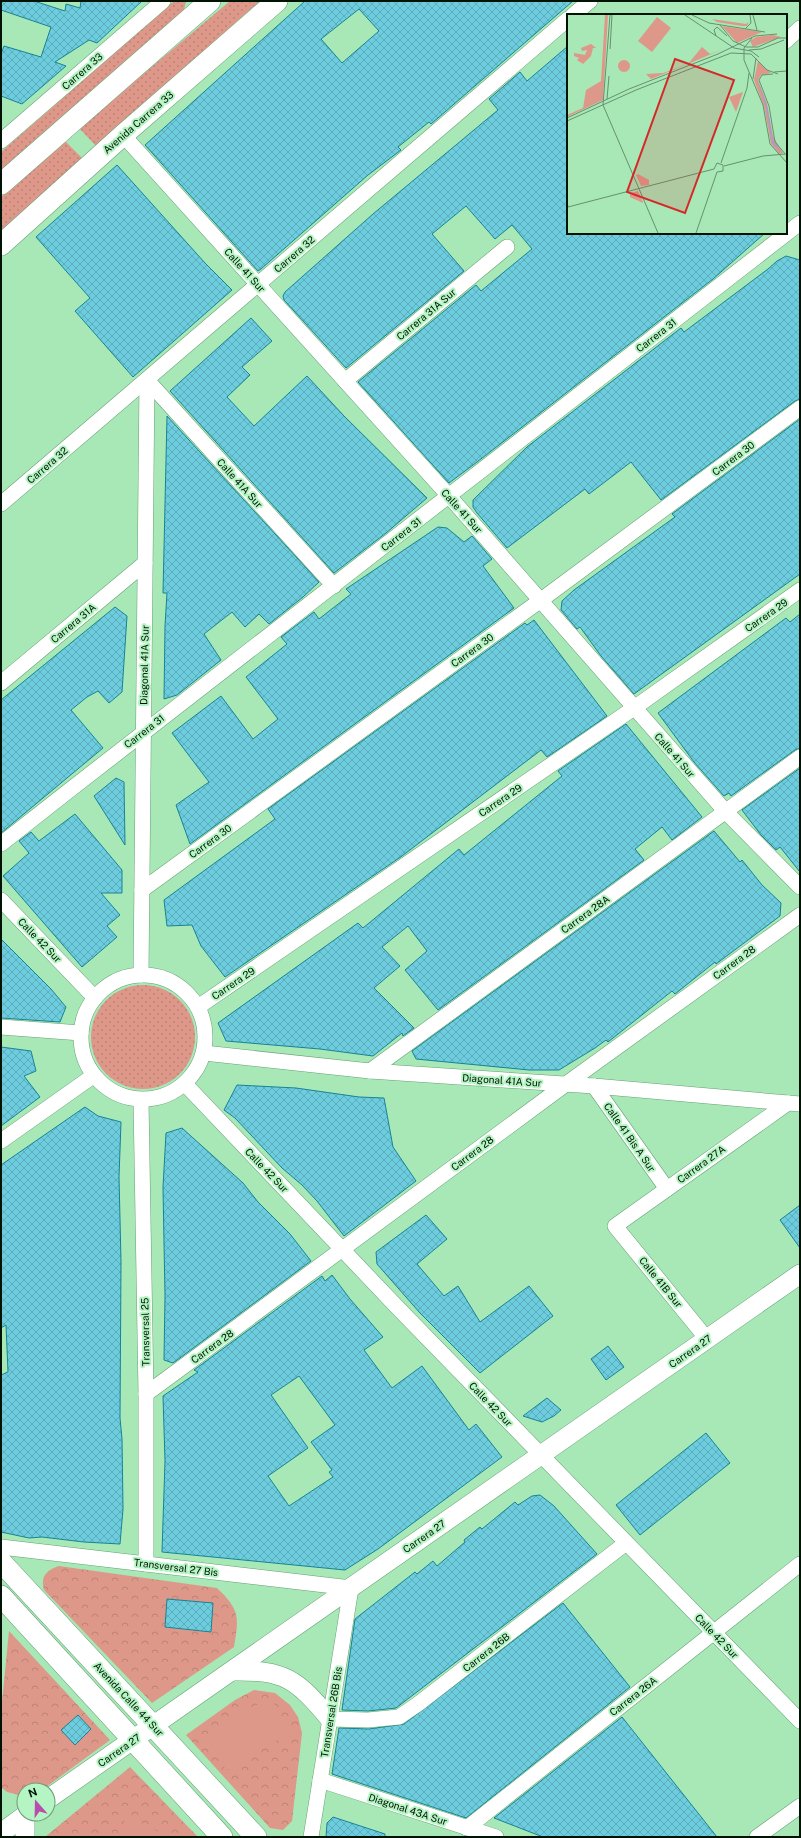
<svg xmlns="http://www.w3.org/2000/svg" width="801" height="1838" font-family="'Public Sans',sans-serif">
  <defs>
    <pattern id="grass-dots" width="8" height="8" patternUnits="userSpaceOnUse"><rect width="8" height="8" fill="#de988a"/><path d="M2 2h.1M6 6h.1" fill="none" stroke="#bd8275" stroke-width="1.8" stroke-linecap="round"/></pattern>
    <pattern id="park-crowns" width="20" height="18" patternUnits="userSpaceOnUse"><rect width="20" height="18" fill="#de988a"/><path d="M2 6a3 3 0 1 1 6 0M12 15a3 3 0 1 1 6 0" fill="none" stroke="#bd8275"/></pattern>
    <pattern id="building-cross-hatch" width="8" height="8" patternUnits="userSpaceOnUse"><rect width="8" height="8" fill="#6dccdd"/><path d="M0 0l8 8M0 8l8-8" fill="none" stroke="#5daebc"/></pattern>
  </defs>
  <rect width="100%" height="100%" fill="#a8e7b6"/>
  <g fill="url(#grass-dots)">
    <path d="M174 1H186L184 10 1 171V152Z"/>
    <path d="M230 1H260L96 146 79 128Z"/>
    <path d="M65 141 82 158 1 232V197Z"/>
    <circle cx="143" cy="1037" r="52"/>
  </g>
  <g fill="url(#park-crowns)">
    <path d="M59 1566 217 1588C240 1610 239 1617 234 1647L152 1703 44 1590C40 1576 47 1570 59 1566Z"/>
    <path d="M9 1631 110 1740 42 1790H24L23 1796 7 1792 1 1787V1712Z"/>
    <path d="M254 1690 275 1693 290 1705 298 1717 302 1733 292 1821 283 1830 270 1828 186 1735 235 1700Z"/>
    <path d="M130 1767 198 1837H45Z"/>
  </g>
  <g fill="#de988a">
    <path d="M270 1697 291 1732 226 1770 205 1735Z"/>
    <path d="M127 1816 169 1837H116Z"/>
  </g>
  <g fill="url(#building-cross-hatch)" stroke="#168495" fill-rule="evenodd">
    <path d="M1 1H34L65 11 66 4 80 8 81 1H142L97 43 89 40 55 62 66 66 22 104 1 96V54L4 46 41 57 51 27 1 10Z"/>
    <path d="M305 1H573L431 124 429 122 398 147 401 150 368 175 261 269 258 271 145 145ZM359 9 379 31 342 63 321 39Z"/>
    <path d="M568 46V233H765L713 279 477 462 449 483 358 382 476 285 481 291 532 249 512 225 495 239 466 206 432 234 464 271 346 368 284 300 283 296 285 292 373 214 498 110 489 99 520 72 527 81Z"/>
    <path d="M117 165 205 263 232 290 133 377 75 311 90 298 36 237Z"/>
    <path d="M786 256 800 260V399L795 401 661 500 631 462 589 494 585 489 507 548 477 513 473 507V500L527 447 681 328 684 332 768 269 777 261Z"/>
    <path d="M251 318 272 341 242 367 250 375 227 397 254 426 307 376 344 416 427 498 386 533 334 573 170 391Z"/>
    <path d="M167 416 319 582 303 597 269 624 259 614 245 627 232 612 204 634 221 660 177 695 164 699 165 626 167 593H163Z"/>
    <path d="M800 419V574L634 694 601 656 580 627 577 629 561 610 562 601 574 590 675 517 672 514Z"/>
    <path d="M438 527 447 528 464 542 472 536 492 559 483 566 514 608 190 844 176 805 209 782 172 733 221 696 253 739 278 719 246 677 287 644 281 637 314 612 319 619 351 594 346 589Z"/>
    <path d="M115 607 127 616 122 692 109 703 98 691 87 697 71 710 103 748 1 833V700Z"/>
    <path d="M800 614V748L795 750 731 796 729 793 724 796 694 762 658 713 786 618 790 622Z"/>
    <path d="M534 620 607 716 547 757 541 750 402 856 225 977 201 946 192 925 167 926 164 900 275 819 268 809 525 623 527 625Z"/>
    <path d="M626 724 702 817 672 840 662 827 635 849 644 860 438 1010 405 970 427 951 408 926 382 947 400 966 374 988 414 1028 403 1036 402 1033 373 1056 320 1049 226 1041 218 1023 358 923 363 928 459 849 464 855 562 776 558 771Z"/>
    <path d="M800 768V872L780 847 776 850 761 835 742 810Z"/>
    <path d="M116 778 124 782 125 845 94 796Z"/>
    <path d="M75 814 122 870V893H101L120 915 107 926 117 937 82 967 3 876 29 853 19 841 31 832 39 841Z"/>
    <path d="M714 831 740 862 742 860 762 885 781 903 780 916 716 964 715 962 675 994 672 991 608 1042 606 1040 595 1048 559 1070H529L416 1059 412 1051Z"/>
    <path d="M1 939 51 989 66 1007 60 1022 1 1018Z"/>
    <path d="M1 1047 31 1051 36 1071 24 1076 40 1097 1 1126Z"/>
    <path d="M237 1085 296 1088 359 1097 384 1098 393 1147 416 1181 344 1236 317 1201 302 1185 282 1168 235 1118 224 1110Z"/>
    <path d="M85 1107 98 1116 121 1122 119 1177 121 1262 120 1418 122 1439 123 1509 120 1544 84 1542 42 1537 29 1538 1 1532V1375L8 1372 6 1325 1 1328V1165Z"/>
    <path d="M182 1128 243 1183 258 1202 290 1234 311 1261 173 1363 164 1360 165 1296 163 1187 166 1133Z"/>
    <path d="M800 1205V1248L780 1220Z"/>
    <path d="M426 1215 447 1239 417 1264 444 1296 458 1286 480 1322 529 1286 553 1316 480 1373 420 1313 377 1264 376 1252Z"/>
    <path d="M332 1275 350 1299 383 1337 364 1350 392 1388 422 1366 469 1430 476 1424 502 1457 378 1549 345 1570 162 1552 165 1461 163 1396 198 1372 194 1370 322 1276 325 1281ZM299 1376 335 1425 311 1442 332 1470 329 1472 333 1477 289 1506 268 1476 308 1448 271 1395Z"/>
    <path d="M608 1346 624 1367 606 1380 591 1359Z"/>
    <path d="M547 1398 561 1410 554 1416 542 1422 523 1416Z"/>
    <path d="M706 1433 730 1463 640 1535 616 1505Z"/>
    <path d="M540 1495 554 1506 597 1554 396 1708 368 1711 342 1710 355 1619 415 1572 417 1574 433 1561 437 1566 465 1542 464 1540 480 1527 482 1529 515 1502 518 1505 532 1496Z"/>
    <path d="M167 1599 213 1603 211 1632 165 1627Z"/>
    <path d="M563 1603 630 1687 466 1818 332 1774 339 1728 369 1729 404 1724Z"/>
    <path d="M78 1715 91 1729 75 1745 61 1730Z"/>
    <path d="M622 1717 717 1837H543L494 1818Z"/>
    <path d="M333 1817 385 1834V1837H326L327 1823Z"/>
  </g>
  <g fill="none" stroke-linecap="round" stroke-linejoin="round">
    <defs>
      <g id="minor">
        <path d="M573 15 590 1"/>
        <path d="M786 41 800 28"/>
        <path d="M123 135 449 496 726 812 800 887"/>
        <path d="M1 141 163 1"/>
        <path d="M147 380 334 586"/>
        <path d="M345 381 507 247"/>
        <path d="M1 504 568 19"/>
        <path d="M1 683 145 563"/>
        <path d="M1 844C266 635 535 431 800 223"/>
        <path d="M142 890 541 600 800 408"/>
        <path d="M1 900 95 998"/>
        <circle cx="143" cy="1037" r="62"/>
        <path d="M141 975 147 380"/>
        <path d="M198 1007 634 708 800 590"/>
        <path d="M1 1027 81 1033"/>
        <path d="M204 1053 370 1071 594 1086 800 1104"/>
        <path d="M370 1071 800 757"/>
        <path d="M185 1084 397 1307 800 1721"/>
        <path d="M594 1086 667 1189"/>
        <path d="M141 1100 146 1394V1564"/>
        <path d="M1 1141 93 1076"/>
        <path d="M707 1339 615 1226 788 1103"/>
        <path d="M146 1394 566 1084 800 915"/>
        <path d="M1 1547 351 1588 311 1837"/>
        <path d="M330 1719 368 1720 399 1717 418 1704 626 1543"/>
        <path d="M320 1780 496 1837"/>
        <path d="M467 1828 800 1564"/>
        <path d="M757 1837 800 1806"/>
      </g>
      <g id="tertiary">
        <path d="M232 1671C286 1670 296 1679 330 1719"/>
        <path d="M48 1799 800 1274"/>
        <path d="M1 1833 27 1814"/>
        <path d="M25 1837V1815"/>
      </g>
      <g id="secondary">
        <path d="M1 184 210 1"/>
        <path d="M1 245 123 135 277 1"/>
        <path d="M1 1562 256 1837"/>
        <path d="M1 1596 222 1837"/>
      </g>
    </defs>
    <use href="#minor" stroke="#64a274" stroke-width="16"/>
    <use href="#tertiary" stroke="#64a274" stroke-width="20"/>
    <use href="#secondary" stroke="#64a274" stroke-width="22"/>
    <use href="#minor" stroke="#fff" stroke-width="15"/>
    <use href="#tertiary" stroke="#fff" stroke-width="19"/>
    <use href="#secondary" stroke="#fff" stroke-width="21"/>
  </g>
  <g text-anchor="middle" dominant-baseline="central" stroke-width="4" stroke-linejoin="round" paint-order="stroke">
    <g font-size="10" fill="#001304" stroke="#b5f5c3">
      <text transform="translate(82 71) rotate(-41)">Carrera 33</text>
      <text transform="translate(138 122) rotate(-41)">Avenida Carrera 33</text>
      <text transform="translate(294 254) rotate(-41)">Carrera 32</text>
      <text transform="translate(245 270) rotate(48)">Calle 41 Sur</text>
      <text transform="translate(426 314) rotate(-40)">Carrera 31A Sur</text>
      <text transform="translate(656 335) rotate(-38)">Carrera 31</text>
      <text transform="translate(733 458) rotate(-37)">Carrera 30</text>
      <text transform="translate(47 465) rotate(-41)">Carrera 32</text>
      <text transform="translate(240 483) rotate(48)">Calle 41A Sur</text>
      <text transform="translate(462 511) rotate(48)">Calle 41 Sur</text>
      <text transform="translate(401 534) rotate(-38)">Carrera 31</text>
      <text transform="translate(766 615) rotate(-35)">Carrera 29</text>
      <text transform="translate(73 623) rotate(-40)">Carrera 31A</text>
      <text transform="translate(472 650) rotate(-36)">Carrera 30</text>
      <text transform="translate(144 665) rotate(-89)">Diagonal 41A Sur</text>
      <text transform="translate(144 731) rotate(-38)">Carrera 31</text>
      <text transform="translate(675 755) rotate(49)">Calle 41 Sur</text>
      <text transform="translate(500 800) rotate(-34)">Carrera 29</text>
      <text transform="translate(210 841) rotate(-36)">Carrera 30</text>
      <text transform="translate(585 914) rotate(-36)">Carrera 28A</text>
      <text transform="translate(40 940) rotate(46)">Calle 42 Sur</text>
      <text transform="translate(734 962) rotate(-36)">Carrera 28</text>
      <text transform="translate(233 983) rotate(-34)">Carrera 29</text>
      <text transform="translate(502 1080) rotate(4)">Diagonal 41A Sur</text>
      <text transform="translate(630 1137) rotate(55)">Calle 41 Bis A Sur</text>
      <text transform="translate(472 1153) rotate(-37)">Carrera 28</text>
      <text transform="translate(701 1164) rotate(-36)">Carrera 27A</text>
      <text transform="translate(267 1170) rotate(46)">Calle 42 Sur</text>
      <text transform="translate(661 1282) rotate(51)">Calle 41B Sur</text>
      <text transform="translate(145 1332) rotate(-91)">Transversal 25</text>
      <text transform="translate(212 1346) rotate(-36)">Carrera 28</text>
      <text transform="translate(690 1351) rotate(-35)">Carrera 27</text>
      <text transform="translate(491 1404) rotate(46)">Calle 42 Sur</text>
      <text transform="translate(424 1536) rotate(-35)">Carrera 27</text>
      <text transform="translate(176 1567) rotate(7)">Transversal 27 Bis</text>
      <text transform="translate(717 1636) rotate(46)">Calle 42 Sur</text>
      <text transform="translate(486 1652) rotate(-38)">Carrera 26B</text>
      <text transform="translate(633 1696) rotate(-38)">Carrera 26A</text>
      <text transform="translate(129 1699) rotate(47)">Avenida Calle 44 Sur</text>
      <text transform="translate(331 1712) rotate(-81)">Transversal 26B Bis</text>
      <text transform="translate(119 1750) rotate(-35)">Carrera 27</text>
      <text transform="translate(408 1809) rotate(18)">Diagonal 43A Sur</text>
    </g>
  </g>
  <g transform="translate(567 14)">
    <rect width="220" height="220" fill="#a8e7b6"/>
    <path d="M38 1H41L36 86 0 103V101L16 94 19 76 34 67ZM145 5 179 10 182 8 180 12H175L150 8ZM155 12 195 18 170 29ZM206 21 214 23 186 33 183 27 189 23ZM191 47 204 59 194 61 191 66 200 89 206 122 216 139 212 140 204 130 197 93 187 66ZM123 49 84 65 79 60 96 59Z" fill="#de988a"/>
    <path d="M24 30 29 34H26L24 42 16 50 10 46 12 44 7 42V39L18 41 20 36 15 37 14 34Z" fill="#de988a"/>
    <path d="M176 78 169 98 162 83Z" fill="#de988a"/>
    <path d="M90 3 104 14 85 38 71 27ZM135 33 143 40 156 35 121 50ZM51 52a6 6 0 1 1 12 0a6 6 0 1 1-12 0ZM71 160 82 166V171L74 172 69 161ZM71 177 76 188V189L63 183V179Z" fill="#de988a"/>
    <path d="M188 59 200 92 206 127 215 139 205 129 199 93Z" fill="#90a2df"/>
    <path fill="none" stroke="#65926f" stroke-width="1" d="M43 1 36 91 91 219M118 1 167 34 184 37 192 43M125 1 142 9 198 18M186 1 190 16M153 11 166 27 179 33H191L211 24H220M178 15 184 9 183 1M149 22 147 16 150 13 160 22M185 24 177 34V46L196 91 203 130 220 149M43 35 45 1M182 36 194 35 217 26M207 58 220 57M206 60 195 61 192 66 202 92 208 128 220 142M186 65 189 44M40 85 42 62M0 104 62 75 151 40 188 22 210 20M0 107 69 76 164 39 184 40 200 56 211 60M154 149 180 74 182 59M157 152 196 142 218 140M147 155 150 149 156 151V157L150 158M0 188 1 193 147 155M129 219 150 158"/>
    <path fill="#d62828" fill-opacity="0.15" stroke="#d62828" stroke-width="2" d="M108 45 167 66 118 199 60 178Z"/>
    <rect width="220" height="220" fill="none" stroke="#001304" stroke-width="2"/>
  </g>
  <rect width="801" height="1838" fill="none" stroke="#001304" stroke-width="4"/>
  <g transform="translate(36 1802) rotate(340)"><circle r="19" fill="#b5f5c3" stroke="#6d9b77"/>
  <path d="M0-3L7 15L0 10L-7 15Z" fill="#b84dae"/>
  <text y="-6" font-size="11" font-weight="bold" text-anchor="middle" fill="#001304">N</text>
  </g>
</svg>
